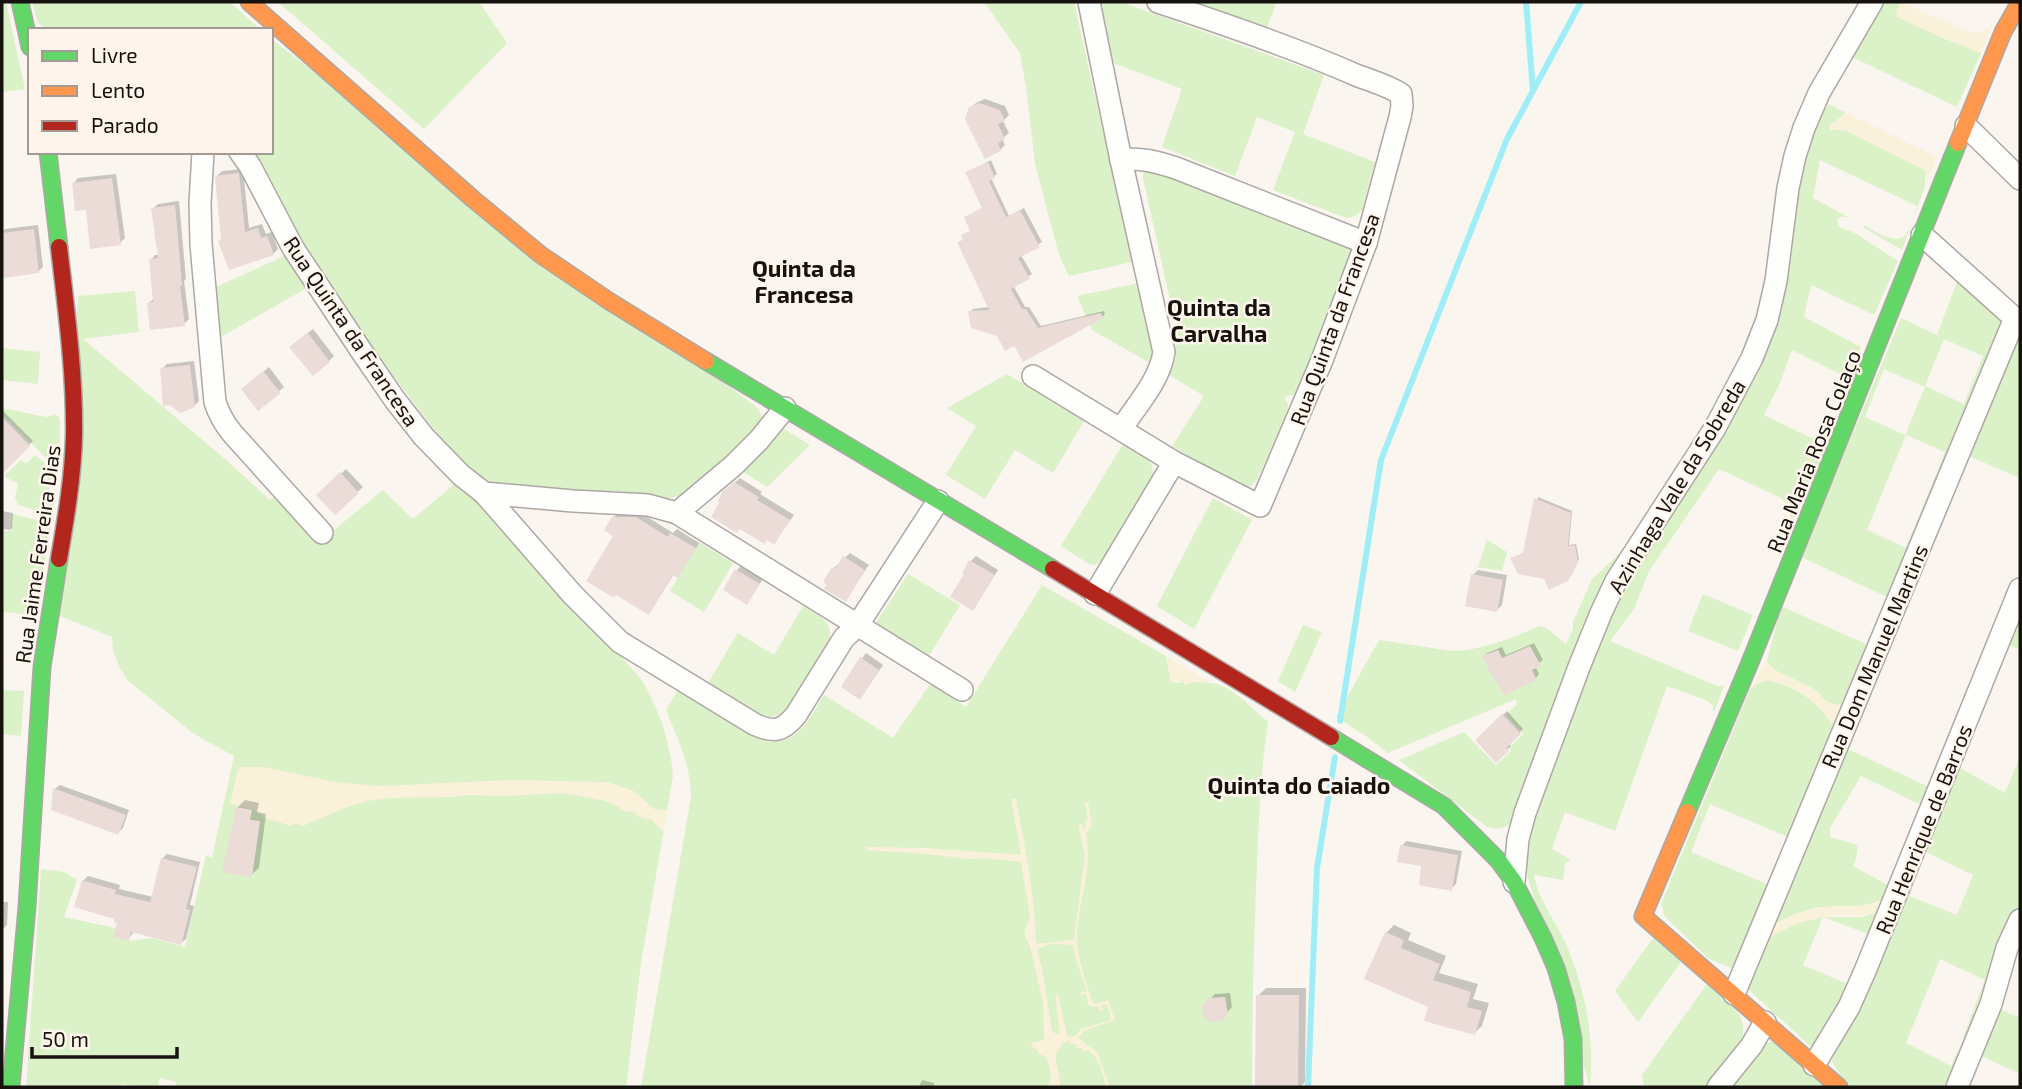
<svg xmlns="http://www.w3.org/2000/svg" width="2022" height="1089" font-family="'Exo 2',sans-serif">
  <rect width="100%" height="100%" fill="#fbf5f0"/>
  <g fill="#dbf1c8" fill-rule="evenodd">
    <path d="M2 2H6L25 89 2 92Z"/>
    <path d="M32 2H230L261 30H47L38 23Z"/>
    <path d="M278 2H479L507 43 424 129Z"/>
    <path d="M984 2H1074L1132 262 1069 276 1059 255 1035 164 1027 94 1020 53Z"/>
    <path d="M1099 2H1121L1324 75 1303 134 1375 162 1362 210C1357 215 1354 218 1346 218L1273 190 1295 132 1257 117 1235 176 1162 147 1182 89 1113 63Z"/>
    <path d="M1195 2H1277L1266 30Z"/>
    <path d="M1881 2H1901L1896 13 1938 36 1981 53 1957 107 1852 57 1853 50Z"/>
    <path d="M271 39 759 409 763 421 755 435 685 494 669 498 655 499 509 490 482 481 456 458 359 331 322 278 251 152H271Z"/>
    <path d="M1828 104 1845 112 1830 129 1845 130 1925 170V187L1902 250 1864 228 1863 224C1873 230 1895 247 1906 234 1911 228 1914 214 1917 206L1820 160 1813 198 1848 217H1840L1837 221 1839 227 1855 233 1898 261 1874 315 1811 285 1804 317 1861 347 1848 378 1792 350 1780 383 1764 415 1828 446 1790 523V510L1781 498 1719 469 1649 571 1634 609 1610 641 1717 686H1722L1725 684 1714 712 1713 706 1708 701 1667 686 1615 831 1565 812 1552 849 1571 860 1565 863 1563 880 1534 875C1538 899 1556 922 1566 944 1585 987 1595 1041 1590 1087L1522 858 1554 749 1623 586 1745 390 1797 177 1815 126Z"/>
    <path d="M1149 168 1355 248 1297 394 1285 397V399L1288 404 1286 419 1257 479C1253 485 1250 488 1242 487L1172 446 1204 396 1169 375 1176 358 1175 323 1143 178V173Z"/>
    <path d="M286 255 307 288 219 338 214 288Z"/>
    <path d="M1959 276 2003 321 1850 697 1843 704 1836 705 1830 703 1800 682 1780 673 1772 668 1767 661 1781 606 1868 645 1887 597 1801 557 1901 318 1937 335ZM1944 339 1983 356 1964 404 1925 386ZM1884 369 1925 387 1905 435 1865 417ZM1906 435 1945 452 1906 548 1867 530Z"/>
    <path d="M1143 282 1154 349 1148 362 1092 330 1077 296Z"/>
    <path d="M135 291 139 332 83 339 225 459 270 500 276 495 318 543 383 490 413 519 458 481 516 537 641 679C659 709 670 740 673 776L641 963 626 1087H176V1082L160 1078 157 1087H140L123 1084 120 1087H26L41 869 64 872 77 880 64 917 115 928 114 937 129 941 152 938 185 947 206 855 212 858 234 756 194 734 127 680 119 666 113 650 112 637 60 616 78 296Z"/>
    <path d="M2020 337V478L1964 454 2013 340Z"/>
    <path d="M2 348 40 352 38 384 2 380Z"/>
    <path d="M1007 374 1084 421 1053 473 1015 450 985 499 946 475 976 426 947 408Z"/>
    <path d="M2 408 46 417 56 414 60 419V467L47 459 2 414Z"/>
    <path d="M782 428 810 445 767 487 739 469Z"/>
    <path d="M1123 444C1136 452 1156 458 1153 477L1104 559 1095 565 1089 564 1061 546Z"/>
    <path d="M35 455 53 470 48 499 54 503 52 510 48 514 18 505 15 498 18 484 4 476 21 460 26 464Z"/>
    <path d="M1213 498 1252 520 1194 629 1157 606Z"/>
    <path d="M1657 504 1512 822C1505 829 1497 830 1487 827L1399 760 1464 732 1496 765 1511 751 1509 748 1523 734 1506 715 1517 704 1516 699 1388 753 1363 734 1336 717 1379 640 1452 651C1482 650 1512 638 1540 626L1548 629 1566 644 1573 629V622L1592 579 1619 554Z"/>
    <path d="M12 514 46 522 50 529 35 615 2 612V531H11Z"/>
    <path d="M1487 540 1507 552 1502 571 1478 567Z"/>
    <path d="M699 542 733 563 704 612 670 591Z"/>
    <path d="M908 574 960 605 929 656 876 623Z"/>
    <path d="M1042 585 1166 656 1171 682 1180 683 1183 681C1193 683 1202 681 1212 683 1233 686 1252 709 1268 722 1261 769 1259 815 1257 862 1254 937 1252 1012 1252 1087H641L691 797C691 765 677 738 666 710L678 690 769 742C799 743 810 718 824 695L893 738 930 684 966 707Z"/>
    <path d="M2008 587H2011L1923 806 1861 776 1830 828V837L1858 845 1856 859 1853 866 1888 885 1898 863 1883 899C1863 909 1844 905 1823 907 1805 909 1787 917 1771 926L1846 748 1929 787Z"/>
    <path d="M1703 594 1753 615 1738 651 1688 631Z"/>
    <path d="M2020 600V650L2009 645 1960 768 2005 793 2020 757V907L2000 949 1968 1040 1963 1037 1985 980 1940 959 1906 1043 1951 1066 1957 1052 1959 1066 1950 1087H1848L1832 1062V1055ZM1926 852 1973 875 1957 915 1909 896Z"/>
    <path d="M803 606C820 617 835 621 829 644L789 706C785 710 780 715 775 716 758 721 723 692 708 683L738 633 774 655Z"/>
    <path d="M1303 625 1322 632 1295 692 1278 681Z"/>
    <path d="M1767 680C1794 685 1823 703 1834 729L1790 838 1710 804 1691 852 1774 887 1736 968H1732L1709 959 1665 917 1661 904 1750 689 1758 683Z"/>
    <path d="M2 690 24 691 21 736 2 734Z"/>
    <path d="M1884 910 1873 936 1823 917 1803 965 1850 985 1816 1044 1810 1046 1748 989V978L1768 939 1778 932 1799 923 1823 917H1862Z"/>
    <path d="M1653 938 1681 962 1638 1022 1615 991Z"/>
    <path d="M1707 984C1717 993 1733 1004 1739 1015 1754 1041 1725 1068 1711 1087H1644L1642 1075Z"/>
    <path d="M1993 1006 2020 1018V1074L1977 1054Z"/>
    <path d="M1773 1041 1830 1087H1728C1741 1071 1753 1048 1773 1041Z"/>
  </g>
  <g fill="#f9f1da" fill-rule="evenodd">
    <path d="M1901 2 1969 32C1981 34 1986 32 1993 22L1981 53 1938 36 1897 17 1895 13Z"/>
    <path d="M1845 112 1937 157 1925 187 1927 178 1925 170 1845 130H1830V123L1838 122Z"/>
    <path d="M1166 656 1210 682 1204 683 1197 681 1185 685 1183 681 1171 682Z"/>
    <path d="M1767 661C1778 677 1798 679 1814 689 1821 694 1827 705 1836 705 1843 705 1846 701 1850 697L1834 729C1825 708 1793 682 1770 681 1762 680 1756 684 1750 689Z"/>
    <path d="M242 767H263L335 782 379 786 512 780 607 782 634 791 654 809 667 810 663 832 652 820 639 817 634 812 622 811 618 806 606 801 563 793 506 796 468 795 454 797 390 798 368 801 347 807 303 826 293 823 292 826 267 819 255 810 230 804 238 769Z"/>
    <path d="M1011 799H1016C1025 847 1035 894 1036 943 1040 944 1068 941 1074 939L1085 855 1078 825 1082 824 1083 828H1086L1085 821 1088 820 1085 802H1088L1092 825 1086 834C1093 869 1078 902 1077 937 1077 959 1086 980 1092 1001L1095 1004 1108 1000 1115 1020 1084 1031 1078 1038 1097 1052 1110 1087H1106C1103 1074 1099 1055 1086 1050L1083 1052 1082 1048H1077L1076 1044H1070V1041L1063 1043 1055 1055 1061 1087H1048L1051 1076 1047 1057 1039 1054 1037 1049 1033 1048 1031 1043 1044 1040 1043 1002 1030 946 1025 937V929L1030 916 1021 862 985 858 969 859 927 854 866 850 867 847 928 848 1021 855ZM1051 944 1073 945 1077 963 1087 991 1080 993 1079 995 1086 994 1088 1004 1092 1007 1098 1006 1100 1011 1103 1010 1102 1005 1107 1004 1111 1020 1081 1029 1075 1036 1069 1037 1067 1035 1058 995 1055 994C1058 1008 1057 1020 1060 1033L1056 1034 1052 1031 1043 973 1037 949Z"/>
    <path d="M1883 899 1884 910C1865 918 1849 914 1830 916 1808 918 1786 927 1768 939L1771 926C1787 917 1805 909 1823 907 1844 905 1863 909 1883 899Z"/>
  </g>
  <g fill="#0003">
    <path d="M985 99 1005 106 1009 115 1003 121 1009 133 1002 139 1005 145 1000 150 970 108 976 103Z"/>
    <path d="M991 160 997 174 991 178 1009 216 1024 208 1042 242 1021 255 1032 274 1013 285 1025 307H1029L1041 326 1104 311 1105 314 1102 317 1014 343 998 334 970 312 973 309 990 307 959 243 965 239 964 236 972 230 966 217 984 207 971 170Z"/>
    <path d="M243 169 249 228 262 224 266 234 272 232 278 249 273 254 223 238 217 176 222 171Z"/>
    <path d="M116 174 125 238 120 243 87 208 74 183 78 178Z"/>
    <path d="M179 201 186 279 184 281 189 319 184 324 149 303 154 298 151 260 155 255H159L153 209 158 204Z"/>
    <path d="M38 225 43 267 38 272 5 276 2 232 5 229Z"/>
    <path d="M313 329 334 356 329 361 296 342Z"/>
    <path d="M194 361 199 401 194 406 170 403 162 369 167 364Z"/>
    <path d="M269 367 284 387 259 408 248 384Z"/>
    <path d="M2 410 33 441 2 472Z"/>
    <path d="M346 469 363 487 335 513 319 495Z"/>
    <path d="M740 478 762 492 760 494 794 515 778 537 722 502 729 488Z"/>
    <path d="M1538 497 1572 511 1569 545 1576 544 1579 559 1571 576 1545 577 1513 558 1525 552Z"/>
    <path d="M2 511 13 513 12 528 10 530 2 529Z"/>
    <path d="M618 513H641L673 533 677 529 699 543 682 571 678 576 674 574 649 613 615 536 613 518Z"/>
    <path d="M850 553 869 565 845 600 826 581 834 568Z"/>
    <path d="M976 556 998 570 973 609 971 561Z"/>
    <path d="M742 565 763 579 747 603 737 570Z"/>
    <path d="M1478 570 1507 575 1502 605 1497 610 1473 575Z"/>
    <path d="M1534 643 1543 660 1535 666 1539 674 1536 678 1484 656 1487 653 1502 647 1506 655Z"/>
    <path d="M866 653 883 665 864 693 843 686Z"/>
    <path d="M1507 711 1523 729 1509 743 1511 746 1496 760 1477 740Z"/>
    <path d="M60 785 129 810 123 828 118 833 55 789Z"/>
    <path d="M245 800 259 803 257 812 266 814 259 868 251 875 237 808Z"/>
    <path d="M1406 841 1462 851 1456 884 1451 889 1402 846Z"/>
    <path d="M167 854 200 862 190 905 194 906 186 939 181 943 134 931 129 939 116 918 83 881 88 876 120 885 119 889 153 897 162 859Z"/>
    <path d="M2 902H8L7 925 2 930Z"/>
    <path d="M1394 925 1411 933 1408 940 1446 956 1439 973 1478 984 1473 999 1489 1003 1482 1026 1474 1033 1430 1006 1386 933Z"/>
    <path d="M1266 988H1306L1305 1082 1300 1087H1257L1258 996Z"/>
    <path d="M1230 993 1232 1007 1226 1014 1210 999 1215 994Z"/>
    <path d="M922 1080 934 1083V1086L937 1087H919Z"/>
  </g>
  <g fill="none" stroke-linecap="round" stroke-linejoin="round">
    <g stroke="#9feef7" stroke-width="6">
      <path d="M1526 2 1533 91"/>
      <path d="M1340 721 1381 460 1507 139 1581 2"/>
      <path d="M1308 1087 1317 868 1335 757"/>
    </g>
  </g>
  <g fill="#ecdcd8">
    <path d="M979 103 1000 110 1005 121 998 124 1005 139 998 143 1001 151 985 159 965 119 969 107Z"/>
    <path d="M988 162 995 178 989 181 1006 217 1020 210 1040 247 1018 258 1030 279 1011 289 1022 309H1026L1038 328 1101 313 1103 318 1023 362 1014 346 1005 351 997 336 971 328 968 311 989 310 957 242 963 240 961 235 970 231 964 217 982 208 965 172Z"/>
    <path d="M239 173 245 232 258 228 261 238 267 236 274 255 229 270 218 241 221 240 215 176Z"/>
    <path d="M112 178 121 245 90 249 86 210 75 211 72 183Z"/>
    <path d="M175 205 178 237 182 286H180L185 326 150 330 147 303 153 302 149 259 158 258 151 208Z"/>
    <path d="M34 229 39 273 3 278 2 233Z"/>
    <path d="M308 333 330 362 313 376 289 347Z"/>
    <path d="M190 365 195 407 180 413 170 405 163 406 160 368Z"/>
    <path d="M263 371 281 393 258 411 241 389Z"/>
    <path d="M2 417 30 446 2 474Z"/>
    <path d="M340 472 359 493 335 515 316 495Z"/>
    <path d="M734 482 759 497 757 500 790 520 774 545 767 540 765 544 739 529 737 533 711 517 719 503 718 501 722 492Z"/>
    <path d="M1534 498 1571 513 1568 546 1575 545 1578 562 1568 581 1549 590 1544 579 1518 574 1510 558 1523 553Z"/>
    <path d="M612 517H636L668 537 670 533 696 548 678 578 673 575 649 615 616 595 614 598 586 581 613 536 604 530Z"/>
    <path d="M843 556 865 570 846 602 824 589 826 584 823 582 832 567 835 569Z"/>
    <path d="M969 560 995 575 973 611 950 597 964 574 962 573Z"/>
    <path d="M735 569 760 584 747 605 723 590Z"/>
    <path d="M1471 574 1503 580 1497 612 1465 606Z"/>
    <path d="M1530 646 1541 666 1532 670 1537 680 1504 695 1481 656 1498 650 1502 658Z"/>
    <path d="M860 657 879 670 860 700 841 687Z"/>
    <path d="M1502 714 1521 734 1506 748 1509 751 1496 763 1475 740Z"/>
    <path d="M53 788 126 815 118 835 51 810Z"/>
    <path d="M236 807 252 810 250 820 260 821 252 877 222 872Z"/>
    <path d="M1400 845 1458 855 1452 891 1419 885 1421 866 1397 862Z"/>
    <path d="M161 858 197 867 186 909 190 910 181 945 131 932 129 941 113 937 117 923H114V919L74 907 82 880 116 890 115 894 150 902Z"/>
    <path d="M1385 932 1404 940 1401 948 1440 964 1433 980 1471 992 1467 1007 1482 1011 1475 1035 1424 1021 1428 1007 1364 979Z"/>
    <path d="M1256 995H1299L1298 1087H1255Z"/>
    <path d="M1225 997 1228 1014 1222 1021 1211 1022 1203 1016 1202 1006 1209 998Z"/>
  </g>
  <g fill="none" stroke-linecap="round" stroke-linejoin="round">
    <defs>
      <g id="street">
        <path d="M1089 2 1121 160 1164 352C1160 380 1136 406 1121 429"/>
        <path d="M1966 126 2020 179"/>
        <path d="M203 152 200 203 201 244 215 402C219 415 224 423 232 433L322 533"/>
        <path d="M240 152 250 166 293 248 362 352 395 400 424 437 461 475 484 493 573 501 648 505 677 513 962 690"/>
        <path d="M1121 160C1141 157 1157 162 1176 168L1366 243"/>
        <path d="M1922 235 2020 323"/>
        <path d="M1033 376 1174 462 1260 506 1322 360 1366 243 1400 117 1402 106 1401 94C1387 85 1371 81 1356 75 1292 47 1225 24 1158 2"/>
        <path d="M484 493 572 594 620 642 754 724C773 733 782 732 796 715L844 638 857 626 938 501"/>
        <path d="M677 513 734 465 759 440 785 408"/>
        <path d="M1095 594 1174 462"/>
        <path d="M1514 882 1518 839 1525 813 1579 667 1601 613 1616 581 1715 428 1752 358 1767 320 1776 281 1788 188 1795 156 1804 128 1819 93 1872 2"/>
        <path d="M1734 994 2015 318"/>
        <path d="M1814 1065 1849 1007 1865 971 2020 589"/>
        <path d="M1718 1087 1752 1045 1765 1022"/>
        <path d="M1957 1087 1991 1004 2007 948 2020 920"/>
      </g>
      <g id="fast">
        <path d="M20 2 30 47"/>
        <path d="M48 152 59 247"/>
        <path d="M706 361 1053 569"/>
        <path d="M1331 737 1444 806 1498 860 1514 882 1543 938 1556 968 1566 1002 1573 1039 1574 1087"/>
        <path d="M1687 812 1749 665 1958 143"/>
        <path d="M11 1087 27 907 42 667 59 559"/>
      </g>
      <g id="slow">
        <path d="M249 2 473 199 541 255 609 301 706 361"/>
        <path d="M1958 143 2003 32 2020 2"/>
        <path d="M1687 812 1643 916 1839 1087"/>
      </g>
      <g id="jam">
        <path d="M59 247C66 309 75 372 74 436 73 477 66 518 59 559"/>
        <path d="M1053 569 1331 737"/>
      </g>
    </defs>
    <use href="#street" stroke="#ada8a4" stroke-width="24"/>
    <use href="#fast" stroke="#ada8a4" stroke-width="19"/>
    <use href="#slow" stroke="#ada8a4" stroke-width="19"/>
    <use href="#jam" stroke="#ada8a4" stroke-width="19"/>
    <use href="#street" stroke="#fefefd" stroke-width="21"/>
    <use href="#fast" stroke="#63d668" stroke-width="16"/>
    <use href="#slow" stroke="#ff974d" stroke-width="16"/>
    <use href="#jam" stroke="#b3261e" stroke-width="16"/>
  </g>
  <g text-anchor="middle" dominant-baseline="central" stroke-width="5" stroke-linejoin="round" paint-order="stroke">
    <g font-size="21" fill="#16120e" stroke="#fff5ec">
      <text transform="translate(1334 319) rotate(-70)">Rua Quinta da Francesa</text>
      <text transform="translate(352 331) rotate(56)">Rua Quinta da Francesa</text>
      <text transform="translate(1813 451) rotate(-68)">Rua Maria Rosa Colaço</text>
      <text transform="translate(1676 486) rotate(-59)">Azinhaga Vale da Sobreda</text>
      <text transform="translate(37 554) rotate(-82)">Rua Jaime Ferreira Dias</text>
      <text transform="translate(1874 656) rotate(-67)">Rua Dom Manuel Martins</text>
      <text transform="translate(1923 829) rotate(-68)">Rua Henrique de Barros</text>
    </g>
    <g font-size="23" font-weight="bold" fill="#16120e" stroke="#fff5ec">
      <text x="804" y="268">Quinta da<tspan x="804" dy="26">Francesa</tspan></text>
      <text x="1219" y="307">Quinta da<tspan x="1219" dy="26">Carvalha</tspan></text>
      <text x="1299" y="785">Quinta do Caiado</text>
    </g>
  </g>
  <rect width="2022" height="1089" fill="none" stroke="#16120e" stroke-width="7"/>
  <rect x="28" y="28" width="245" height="126" fill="#fff5ec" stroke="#a29a93" stroke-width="2"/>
  <rect x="42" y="51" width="35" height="10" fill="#63d668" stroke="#a29a93" stroke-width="2"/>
  <text x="91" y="63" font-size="21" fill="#16120e">Livre</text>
  <rect x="42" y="86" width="35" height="10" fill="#ff974d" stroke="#a29a93" stroke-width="2"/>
  <text x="91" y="98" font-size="21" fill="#16120e">Lento</text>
  <rect x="42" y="121" width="35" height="10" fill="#b3261e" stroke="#a29a93" stroke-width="2"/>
  <text x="91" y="133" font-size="21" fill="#16120e">Parado</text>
  <path d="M32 1047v10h145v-10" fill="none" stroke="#16120e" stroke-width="3.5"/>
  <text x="42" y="1047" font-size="21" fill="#16120e" stroke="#fff5ec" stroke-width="5" paint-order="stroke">50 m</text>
</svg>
